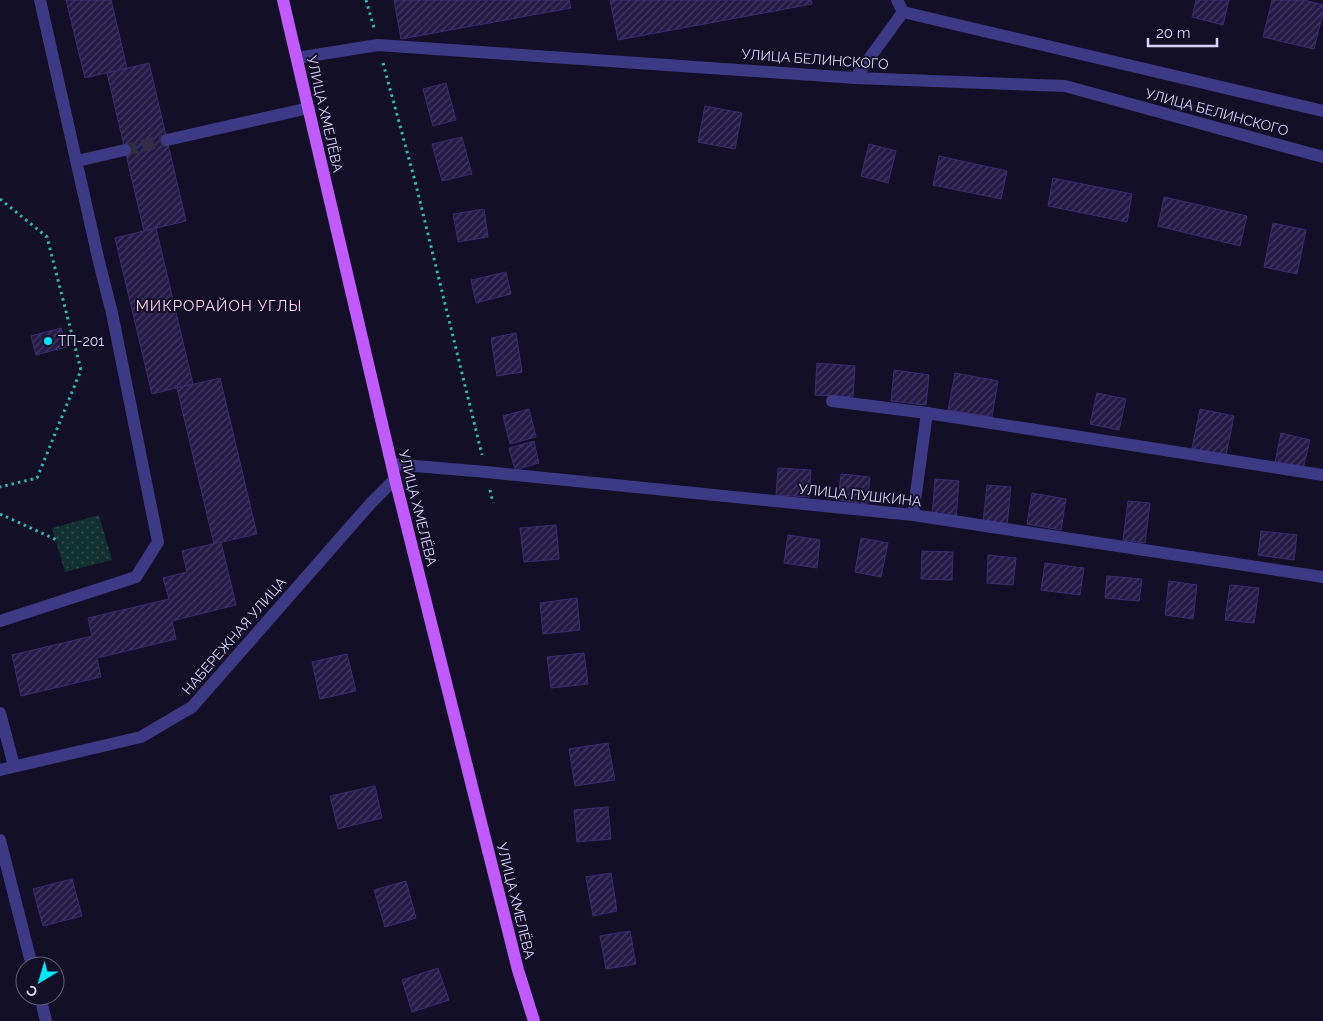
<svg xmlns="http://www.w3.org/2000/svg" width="1323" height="1021" font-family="Raleway,sans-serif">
  <defs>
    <pattern id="park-dots" width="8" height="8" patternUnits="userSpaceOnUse" patternTransform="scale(1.25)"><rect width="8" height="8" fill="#12302f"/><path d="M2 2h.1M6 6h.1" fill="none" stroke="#344d4e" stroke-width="1.8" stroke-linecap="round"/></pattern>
    <pattern id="building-hatch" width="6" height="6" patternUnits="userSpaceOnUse" patternTransform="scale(1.25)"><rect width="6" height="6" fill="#241b47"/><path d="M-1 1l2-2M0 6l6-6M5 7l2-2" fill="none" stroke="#433b63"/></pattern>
  </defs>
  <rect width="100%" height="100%" fill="#130f26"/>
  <path fill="url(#park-dots)" d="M99 515 112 560 65 572 52 528Z"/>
  <g fill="url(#building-hatch)" stroke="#3b2d73">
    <path d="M66 0H111L127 68 85 78Z"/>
    <path d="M394 0H569L571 8 401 39Z"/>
    <path d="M610 0H811L812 4 618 40Z"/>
    <path d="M1196 0H1229L1223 25 1192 17Z"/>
    <path d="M1272 0H1304L1323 5V13L1314 49 1263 37Z"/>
    <path d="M149 63 186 221 144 231 107 73Z"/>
    <path d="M446 83 456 120 433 126 423 89Z"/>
    <path d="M705 106 742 113 735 149 698 142Z"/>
    <path d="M462 137 472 174 442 181 432 144Z"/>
    <path d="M869 144 896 151 888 183 861 176Z"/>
    <path d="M939 156 1007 171 1001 199 933 185Z"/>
    <path d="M1053 178 1132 194 1127 222 1048 206Z"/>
    <path d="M1164 197 1247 216 1240 246 1158 226Z"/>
    <path d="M484 209 488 237 458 242 453 214Z"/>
    <path d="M1273 223 1306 230 1297 274 1264 267Z"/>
    <path d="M156 228 193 384 152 394 115 238Z"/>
    <path d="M506 272 511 294 476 303 471 280Z"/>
    <path d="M61 328 66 347 36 355 31 336Z"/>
    <path d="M516 333 522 372 497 376 491 338Z"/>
    <path d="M817 363 855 366 853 397 815 395Z"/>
    <path d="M894 370 929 375 926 405 891 401Z"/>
    <path d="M955 373 998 381 992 417 948 410Z"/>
    <path d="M220 378 257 534 214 544 177 388Z"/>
    <path d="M1097 393 1126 399 1119 430 1090 424Z"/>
    <path d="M529 409 536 437 510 444 503 416Z"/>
    <path d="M1200 409 1234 416 1225 460 1191 453Z"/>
    <path d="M1281 433 1310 440 1303 469 1275 462Z"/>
    <path d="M534 441 539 463 515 470 509 448Z"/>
    <path d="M778 468 811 470 809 497 776 495Z"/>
    <path d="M841 474 870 477 867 504 838 500Z"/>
    <path d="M935 479 959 481 956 519 932 517Z"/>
    <path d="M987 485 1011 487 1007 525 983 522Z"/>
    <path d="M1032 493 1066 499 1061 530 1027 524Z"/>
    <path d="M1128 501 1150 503 1145 543 1123 540Z"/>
    <path d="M556 525 559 559 524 562 520 528Z"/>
    <path d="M1261 531 1297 535 1294 560 1258 555Z"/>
    <path d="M788 535 820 540 817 568 784 563Z"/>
    <path d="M861 538 888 543 881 577 855 572Z"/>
    <path d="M221 542 236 605 172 621 176 639 97 658 101 677 21 696 12 655 92 636 88 618 169 599 163 578 187 572 182 551Z"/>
    <path d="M922 551 953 552 952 580 921 579Z"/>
    <path d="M988 555 1016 558 1013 585 987 583Z"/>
    <path d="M1045 563 1084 568 1080 595 1041 590Z"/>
    <path d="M1107 576 1142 579 1139 601 1105 598Z"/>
    <path d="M1169 581 1197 585 1193 619 1165 615Z"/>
    <path d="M1230 585 1259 588 1254 623 1225 620Z"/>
    <path d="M577 598 580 630 543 634 540 603Z"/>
    <path d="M584 653 588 684 551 688 547 657Z"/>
    <path d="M347 654 356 691 320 699 312 662Z"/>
    <path d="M608 743 615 780 575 786 569 749Z"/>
    <path d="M375 786 382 818 338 829 330 796Z"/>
    <path d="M608 807 611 839 577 842 574 810Z"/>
    <path d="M611 873 617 911 593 916 586 877Z"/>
    <path d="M72 879 82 916 43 926 33 889Z"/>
    <path d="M406 881 416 918 385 927 374 890Z"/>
    <path d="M630 931 636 964 606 969 600 936Z"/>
    <path d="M438 968 449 1000 412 1012 402 980Z"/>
  </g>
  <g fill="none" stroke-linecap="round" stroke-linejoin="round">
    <path stroke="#312d47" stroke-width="12" stroke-dasharray="12 6" stroke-linecap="butt" d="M125 150 167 140"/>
    <g stroke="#2fb8b0" stroke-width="3" stroke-dasharray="2.5 4" stroke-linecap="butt">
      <path d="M366 0 374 28"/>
      <path d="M383 63 415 181 482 455"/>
      <path d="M0 199 47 237 81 370 37 478 0 487"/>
      <path d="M490 490 493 503"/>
      <path d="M0 514 57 540"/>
    </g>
    <g stroke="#3d3a85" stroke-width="12">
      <path d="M897 0 903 12"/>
      <path d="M297 58 378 45 855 78 1065 86 1323 157"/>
      <path d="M855 78 903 12 1323 111"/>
      <path d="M167 140 309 108"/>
      <path d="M77 161 125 150"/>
      <path d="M832 401 927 413"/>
      <path d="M392 464 486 472 913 515 1323 577"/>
      <path d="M913 515 927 413 1323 475"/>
      <path d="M0 621 136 577 158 542 112 313 99 262 40 0"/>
      <path d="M0 713 14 766"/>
      <path d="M0 770 141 737 192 707 371 503 395 479"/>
      <path d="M0 840 32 966"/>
      <path d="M40 996 46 1021"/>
    </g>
    <path stroke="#c25bff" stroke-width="12" d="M283 0 395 479 518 970 534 1021"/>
  </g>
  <circle fill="#00e5ff" stroke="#130f26" stroke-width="2" cx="48" cy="341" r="5"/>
  <g text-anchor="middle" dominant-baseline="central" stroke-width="4" stroke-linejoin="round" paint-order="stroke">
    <g font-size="14" fill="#d9d4ff" stroke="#130f26">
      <text transform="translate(815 59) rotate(4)">УЛИЦА БЕЛИНСКОГО</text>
      <text transform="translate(1217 112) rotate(15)">УЛИЦА БЕЛИНСКОГО</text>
      <text transform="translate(325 114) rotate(77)">УЛИЦА ХМЕЛЁВА</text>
      <text transform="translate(860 495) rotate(6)">УЛИЦА ПУШКИНА</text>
      <text transform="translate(418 508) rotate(76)">УЛИЦА ХМЕЛЁВА</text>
      <text transform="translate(234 636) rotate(-49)">НАБЕРЕЖНАЯ УЛИЦА</text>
      <text transform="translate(516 901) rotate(76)">УЛИЦА ХМЕЛЁВА</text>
    </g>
    <g font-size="14" fill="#d9d4ff" stroke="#130f26" text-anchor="start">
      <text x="58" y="341">ТП-201</text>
    </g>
    <g font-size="15" letter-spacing="1" fill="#ffd6f0" stroke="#130f26">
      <text x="219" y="306">МИКРОРАЙОН УГЛЫ</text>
    </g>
  </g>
  <g transform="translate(40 981) rotate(218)"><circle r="24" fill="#130f26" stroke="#625e7d"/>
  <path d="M0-4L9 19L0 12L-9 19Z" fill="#00e5ff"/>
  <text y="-8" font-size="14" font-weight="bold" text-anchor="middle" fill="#d9d4ff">С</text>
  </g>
  <path d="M1148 38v8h69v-8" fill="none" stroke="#d9d4ff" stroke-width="2.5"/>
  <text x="1156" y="38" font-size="15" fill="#d9d4ff" stroke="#130f26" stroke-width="4" paint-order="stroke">20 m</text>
</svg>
